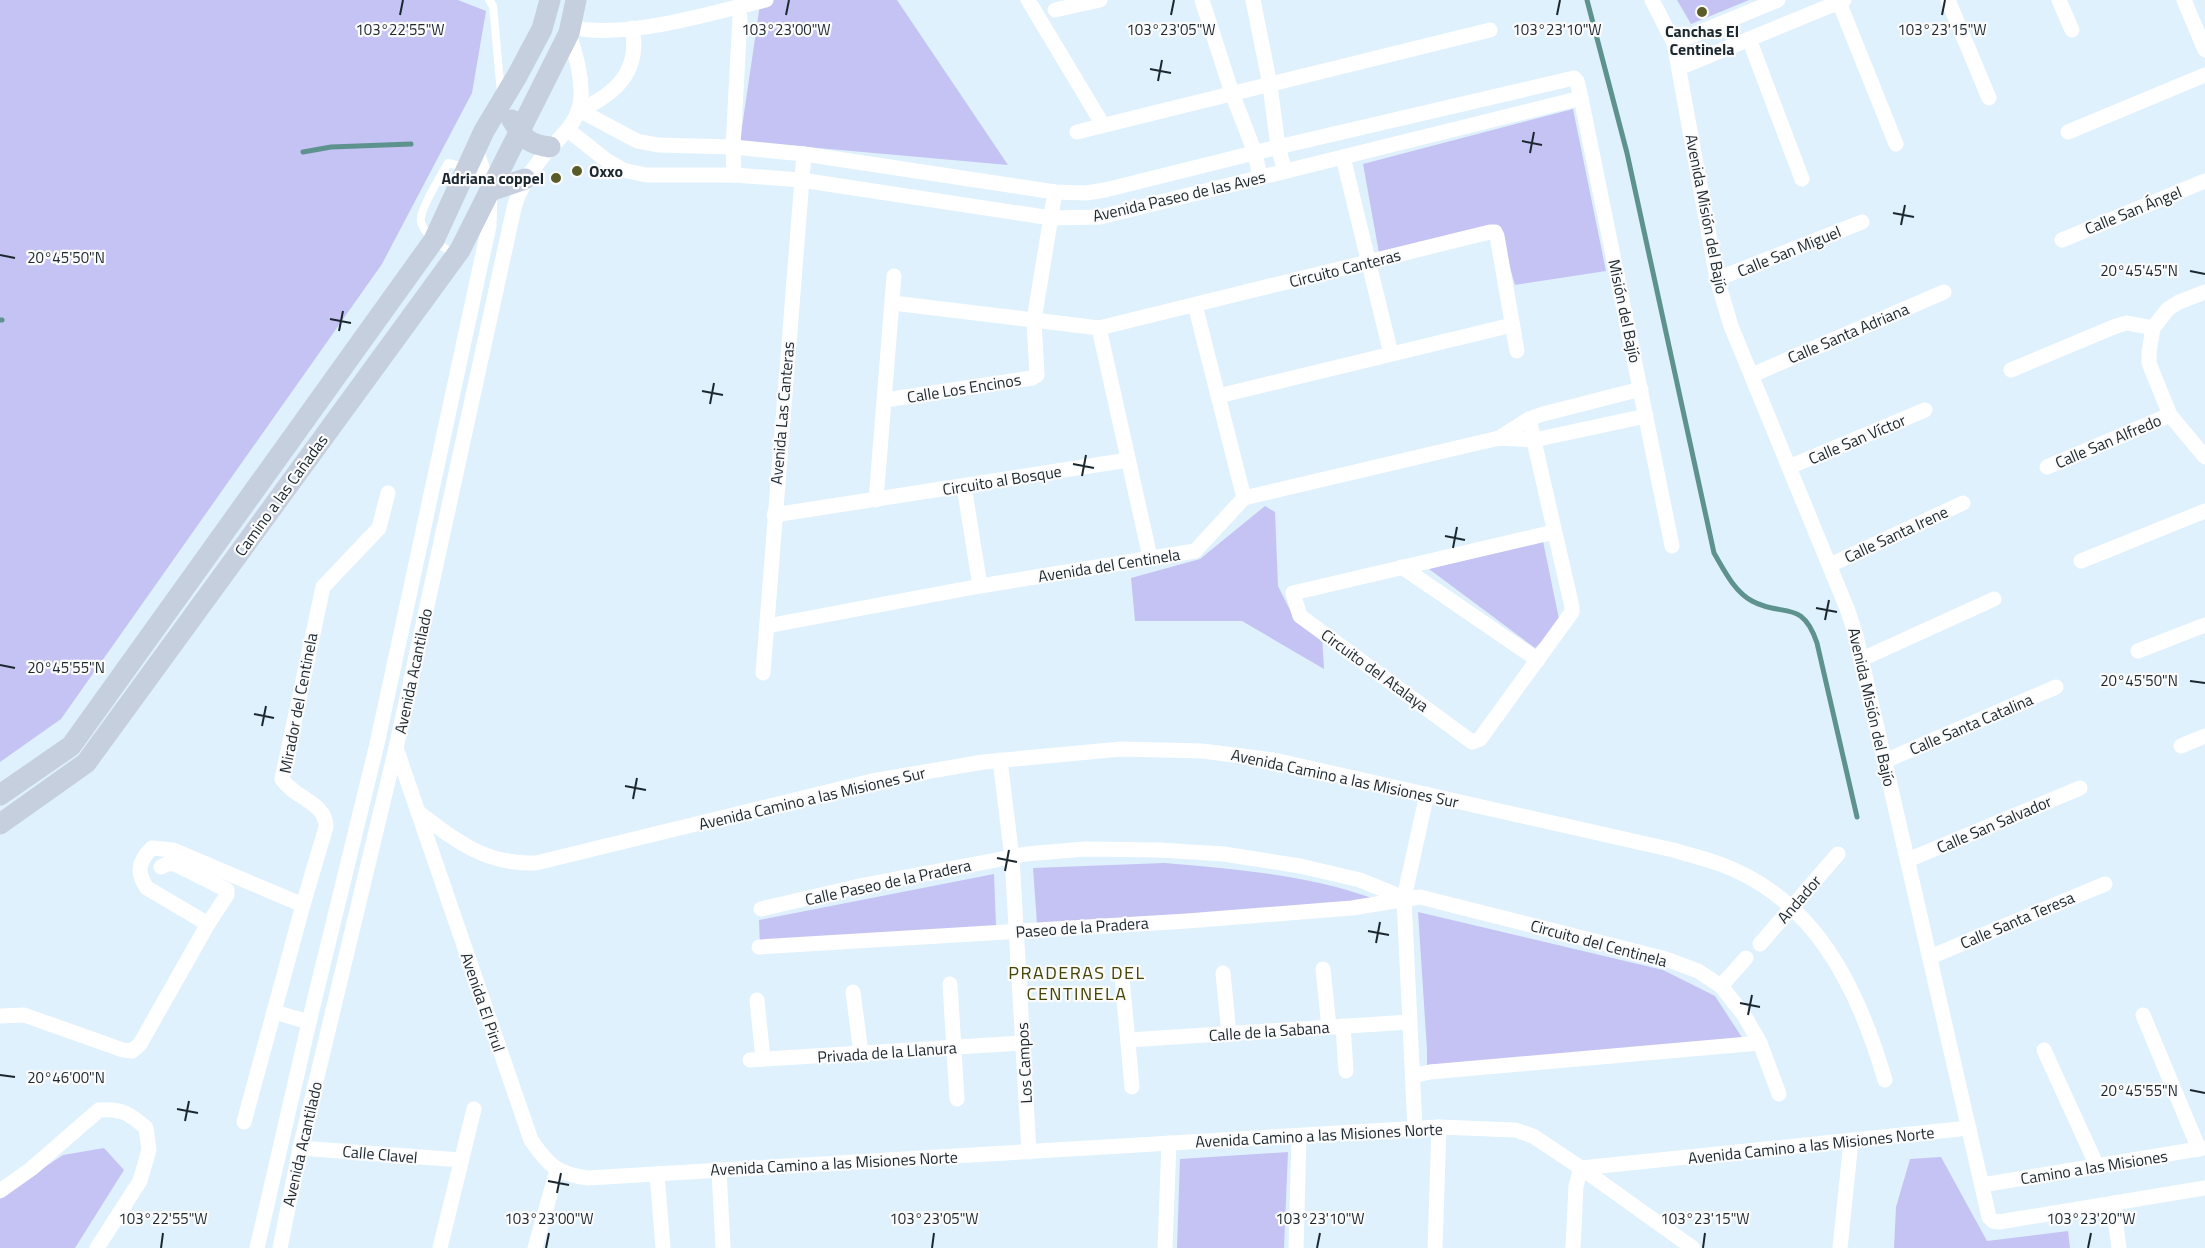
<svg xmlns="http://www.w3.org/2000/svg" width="2205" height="1248" font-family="'Titillium Web',sans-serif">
  <rect width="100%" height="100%" fill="#dff1fd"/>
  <g fill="#c5c3f4">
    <path d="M0 0H458L486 11 472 93 382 264 61 719 0 762Z"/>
    <path d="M774 0H897L1008 165 740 141 760 4Z"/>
    <path d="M1677 0H1749L1691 24Z"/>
    <path d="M1573 109 1606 271 1515 285 1498 226 1379 253 1363 164Z"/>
    <path d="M1265 506 1275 512 1278 586 1294 618 1322 635 1324 669 1242 621H1135L1131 578 1200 559Z"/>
    <path d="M1543 541 1560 624 1535 648 1429 569Z"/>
    <path d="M1164 863C1234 869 1305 874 1372 898L1348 905 1037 924 1033 868Z"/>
    <path d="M994 874 996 926 760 947 759 920Z"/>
    <path d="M1418 912 1663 970 1715 996 1743 1039 1613 1051 1427 1065V1050Z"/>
    <path d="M104 1148 124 1170 75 1248H0V1197L63 1155Z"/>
    <path d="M1288 1152 1284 1248H1177L1180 1159Z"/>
    <path d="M1941 1157 1987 1241 2068 1231 2070 1248H1894L1896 1207 1910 1159Z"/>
  </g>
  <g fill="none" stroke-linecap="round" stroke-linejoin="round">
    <g stroke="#5e928e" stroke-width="5">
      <path d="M1587 0 1627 153 1714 553C1724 570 1734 591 1752 601 1783 618 1802 598 1817 643L1857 817"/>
      <path d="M303 152 331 147 411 144"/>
      <path d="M0 320H2"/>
    </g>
    <g stroke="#fff" stroke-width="8">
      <path d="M489 0 493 6 501 93"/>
      <path d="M455 255C444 247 425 237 421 222 418 211 442 174 448 163L466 167"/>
    </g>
    <g stroke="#fff" stroke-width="15">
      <path d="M1028 0 1103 125"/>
      <path d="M1202 0 1232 93 1255 153 1260 177"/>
      <path d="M1253 0 1270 85 1278 147 1285 171"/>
      <path d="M1652 0 1674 43 1717 279 1731 326 1848 611 1856 636 1989 1217 1993 1221 1999 1222 2205 1188"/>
      <path d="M1948 0 1989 98"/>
      <path d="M2059 0 2072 30"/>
      <path d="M2184 0 2205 50"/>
      <path d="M1839 2 1896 144"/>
      <path d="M1055 10 1100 0"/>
      <path d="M570 27C626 40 710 13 766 0"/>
      <path d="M1749 39 1802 179"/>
      <path d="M1674 43 1778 0"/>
      <path d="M1679 68 1844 0"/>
      <path d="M579 110 637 141 658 145 733 147 804 154 1055 192 1086 193 1105 190 1278 147 1574 78 1577 81 1581 98 1672 546"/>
      <path d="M579 110C615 95 641 71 632 28"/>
      <path d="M568 130 606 160 623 170 646 175H734L801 180 1051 218 1100 217 1581 98"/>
      <path d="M1077 132 1490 30"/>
      <path d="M2068 132 2205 75"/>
      <path d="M1343 157 1391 354"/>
      <path d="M734 175 733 147 740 17"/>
      <path d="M2062 240 2205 181"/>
      <path d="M1717 279 1862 222"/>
      <path d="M2205 292 2179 302 2168 309 2153 328 2149 352V363L2170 415 2205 457"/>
      <path d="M893 303 1099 328 1490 232H1495L1497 236 1517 351"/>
      <path d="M1195 305 1244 498"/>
      <path d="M1099 328 1150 557"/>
      <path d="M2011 370 2116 326 2127 323 2153 328"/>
      <path d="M1752 375 1944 292"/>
      <path d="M1218 396 1512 325"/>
      <path d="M885 400 1032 378 1037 375 1034 320 1055 192"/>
      <path d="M1529 419 1572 607V612L1480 739 1472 742 1300 616 1293 593 1554 532"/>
      <path d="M1499 438 1529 419 1543 414 1641 389"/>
      <path d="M1789 467 1925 410"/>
      <path d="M2047 467 2170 415"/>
      <path d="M964 486 980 586"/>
      <path d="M876 500 894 276"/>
      <path d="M774 515 1128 460"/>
      <path d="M2081 561 2205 511"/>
      <path d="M1830 565 1963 503"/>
      <path d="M1402 567 1538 660"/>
      <path d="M767 626 980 586 1195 551 1244 498 1499 438 1534 440 1646 416"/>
      <path d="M2138 651 2205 625"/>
      <path d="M1862 659 1994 599"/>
      <path d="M763 673 804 154"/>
      <path d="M2181 746 2205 736"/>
      <path d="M396 748 531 1140C548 1165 557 1174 588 1178L1439 1127 1515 1130 1533 1136 1581 1168 1969 1128"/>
      <path d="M1000 760 1012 858 1029 1152"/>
      <path d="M1885 761 2056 687"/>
      <path d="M418 812C456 841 486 865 536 863L872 781 983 762 1121 749 1202 751 1274 760 1673 850C1687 854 1703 858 1717 863 1815 897 1858 988 1885 1080"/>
      <path d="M1908 860 2080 788"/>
      <path d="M161 867 167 864H175L227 890V895L208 924"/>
      <path d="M761 909 864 885 991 861 1026 854 1085 849 1159 850 1224 854 1300 866 1360 880 1404 898"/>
      <path d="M1760 944 1838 854"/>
      <path d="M759 947 1187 921 1352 908 1420 897 1666 959 1698 971 1721 986 1744 1015 1760 1043 1779 1094"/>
      <path d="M1930 957 2105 884"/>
      <path d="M1323 969 1329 1027"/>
      <path d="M1223 973 1229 1034"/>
      <path d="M1122 977 1132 1087"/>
      <path d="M950 984 957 1099"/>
      <path d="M1721 986 1746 958"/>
      <path d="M853 992 861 1053"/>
      <path d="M757 1000 763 1059"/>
      <path d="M274 1012 309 1022"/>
      <path d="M2143 1015 2199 1149"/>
      <path d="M0 1016 24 1015 123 1050 132 1051 140 1044 208 924 147 888C136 873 139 860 152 848L173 850 303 905"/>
      <path d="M1343 1026 1346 1071"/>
      <path d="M1128 1040 1410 1022"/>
      <path d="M2044 1050 2097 1166"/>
      <path d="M750 1060 1023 1043"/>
      <path d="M1413 1076 1430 1072 1760 1043"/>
      <path d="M244 1122 303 905 326 827C326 802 295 799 282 779L323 587 379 528 388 493"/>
      <path d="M1415 1129 1404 898 1427 794"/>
      <path d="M300 1148 461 1160"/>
      <path d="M719 1170 723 1248"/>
      <path d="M657 1174 663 1248"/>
      <path d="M1982 1185 2205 1148"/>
      <path d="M0 1191 31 1169 99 1110C122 1108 130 1114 146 1128L149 1150 140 1181 97 1248"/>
      <path d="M2113 1203 2119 1248"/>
      <path d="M257 1248 311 1014 377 744 489 226 490 191 476 150"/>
      <path d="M280 1248 300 1148 396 748 514 208C519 190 528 175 540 160 556 139 580 125 581 96 582 74 575 54 569 33"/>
      <path d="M440 1248 474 1109"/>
      <path d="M535 1248 557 1170"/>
      <path d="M1165 1248 1169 1143"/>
      <path d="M1296 1248 1299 1136"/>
      <path d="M1435 1248 1439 1127"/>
      <path d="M1573 1248 1576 1186 1581 1168 1693 1248"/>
      <path d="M1840 1248 1851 1141"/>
    </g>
    <g stroke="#c6cfdd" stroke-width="21">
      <path d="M512 120C524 139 528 144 550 147"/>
      <path d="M490 191 525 179"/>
      <path d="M0 795 71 746 434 240 484 131 517 76 542 29 550 0"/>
      <path d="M0 824 86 763 460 250 569 33 576 0"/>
    </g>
  </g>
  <path fill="none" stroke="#1c282f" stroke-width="2" d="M400 15 403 0M786 15 789 0M1171 15 1174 0M1557 15 1560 0M1942 15 1945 0M1150 69 1171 73M1158 81 1162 60M1522 141 1542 145M1530 153 1534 132M1893 213 1914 217M1901 225 1905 205M0 255 15 258M2190 271 2205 274M330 319 351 323M339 331 343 311M702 391 723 395M710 404 714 383M1073 464 1094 468M1082 476 1086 455M1445 536 1465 540M1453 548 1457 527M1816 608 1837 612M1825 620 1829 600M0 665 15 668M2190 681 2205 683M254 714 274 718M262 726 266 706M625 786 646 790M633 799 637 778M997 858 1017 862M1005 871 1009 850M1368 931 1389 935M1376 943 1380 922M1740 1003 1760 1007M1748 1015 1752 995M0 1075 15 1077M2190 1090 2205 1093M177 1109 198 1113M185 1121 189 1101M548 1181 569 1185M557 1193 561 1173M161 1248 163 1233M546 1248 549 1233M932 1248 934 1233M1317 1248 1320 1233M1703 1248 1705 1233M2088 1248 2091 1233"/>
  <g fill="#595b28" stroke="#fbfbfb" stroke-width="2">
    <circle cx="1702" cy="12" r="6"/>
    <circle cx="577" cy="171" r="6"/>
    <circle cx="556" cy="178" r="6"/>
  </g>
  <g text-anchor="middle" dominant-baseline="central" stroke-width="4.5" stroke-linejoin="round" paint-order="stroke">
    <g font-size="16" font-weight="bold" fill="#1c282f" stroke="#fbfbfb">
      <text x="1702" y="31">Canchas El<tspan x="1702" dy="18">Centinela</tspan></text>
      <text x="589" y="171" text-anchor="start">Oxxo</text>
      <text x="544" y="178" text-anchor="end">Adriana coppel</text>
    </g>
    <g font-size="16" fill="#1c282f" stroke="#fbfbfb">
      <text transform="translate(1179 196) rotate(-13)">Avenida Paseo de las Aves</text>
      <text transform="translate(2133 210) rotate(-22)">Calle San Ángel</text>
      <text transform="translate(1707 214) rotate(79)">Avenida Misión del Bajío</text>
      <text transform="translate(1789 251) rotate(-22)">Calle San Miguel</text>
      <text transform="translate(1345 268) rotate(-14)">Circuito Canteras</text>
      <text transform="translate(1625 311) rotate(78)">Misión del Bajío</text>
      <text transform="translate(1848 333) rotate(-23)">Calle Santa Adriana</text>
      <text transform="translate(964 388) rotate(-9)">Calle Los Encinos</text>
      <text transform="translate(782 413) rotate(-85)">Avenida Las Canteras</text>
      <text transform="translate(1857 439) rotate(-23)">Calle San Víctor</text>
      <text transform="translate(2108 441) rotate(-23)">Calle San Alfredo</text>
      <text transform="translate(1002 480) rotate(-9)">Circuito al Bosque</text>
      <text transform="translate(281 495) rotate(-54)">Camino a las Cañadas</text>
      <text transform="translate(1896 534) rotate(-25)">Calle Santa Irene</text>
      <text transform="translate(1109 565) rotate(-9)">Avenida del Centinela</text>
      <text transform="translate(1375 670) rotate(36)">Circuito del Atalaya</text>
      <text transform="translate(413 671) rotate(-78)">Avenida Acantilado</text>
      <text transform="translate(298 703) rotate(-79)">Mirador del Centinela</text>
      <text transform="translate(1872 707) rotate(77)">Avenida Misión del Bajío</text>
      <text transform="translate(1971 724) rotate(-23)">Calle Santa Catalina</text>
      <text transform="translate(1345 778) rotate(12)">Avenida Camino a las Misiones Sur</text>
      <text transform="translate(812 798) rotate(-13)">Avenida Camino a las Misiones Sur</text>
      <text transform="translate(1994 824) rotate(-23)">Calle San Salvador</text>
      <text transform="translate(888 882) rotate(-12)">Calle Paseo de la Pradera</text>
      <text transform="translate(1799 899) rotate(-49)">Andador</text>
      <text transform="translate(2017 920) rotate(-23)">Calle Santa Teresa</text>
      <text transform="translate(1082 927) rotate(-4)">Paseo de la Pradera</text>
      <text transform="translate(1599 943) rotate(15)">Circuito del Centinela</text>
      <text transform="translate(483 1002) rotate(71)">Avenida El Pirul</text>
      <text transform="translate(1269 1031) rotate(-4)">Calle de la Sabana</text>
      <text transform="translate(887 1052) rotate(-4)">Privada de la Llanura</text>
      <text transform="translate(1024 1063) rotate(-93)">Los Campos</text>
      <text transform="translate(1319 1135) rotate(-3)">Avenida Camino a las Misiones Norte</text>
      <text transform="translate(302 1144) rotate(-77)">Avenida Acantilado</text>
      <text transform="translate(1811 1145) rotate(-6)">Avenida Camino a las Misiones Norte</text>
      <text transform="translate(380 1154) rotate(5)">Calle Clavel</text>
      <text transform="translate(834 1163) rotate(-3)">Avenida Camino a las Misiones Norte</text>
      <text transform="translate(2094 1167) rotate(-9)">Camino a las Misiones</text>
    </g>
    <g font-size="18" letter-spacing="1.5" fill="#444504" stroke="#fbfbfb">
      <text x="1077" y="972">PRADERAS DEL<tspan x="1077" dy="21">CENTINELA</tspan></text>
    </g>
  </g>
  <g font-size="15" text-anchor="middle" fill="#1c282f" stroke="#fbfbfb" stroke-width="4.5" stroke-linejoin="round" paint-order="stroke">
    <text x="1557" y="35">103°23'10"W</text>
    <text x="400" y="35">103°22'55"W</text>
    <text x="786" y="35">103°23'00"W</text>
    <text x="1171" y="35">103°23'05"W</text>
    <text x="1942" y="35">103°23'15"W</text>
    <text x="66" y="263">20°45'50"N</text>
    <text x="2139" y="276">20°45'45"N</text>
    <text x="66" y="673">20°45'55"N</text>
    <text x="2139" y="686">20°45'50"N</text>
    <text x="66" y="1083">20°46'00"N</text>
    <text x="2139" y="1096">20°45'55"N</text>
    <text x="163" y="1224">103°22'55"W</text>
    <text x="549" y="1224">103°23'00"W</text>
    <text x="934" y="1224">103°23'05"W</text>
    <text x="1320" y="1224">103°23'10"W</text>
    <text x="1705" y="1224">103°23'15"W</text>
    <text x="2091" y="1224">103°23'20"W</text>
  </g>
</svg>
